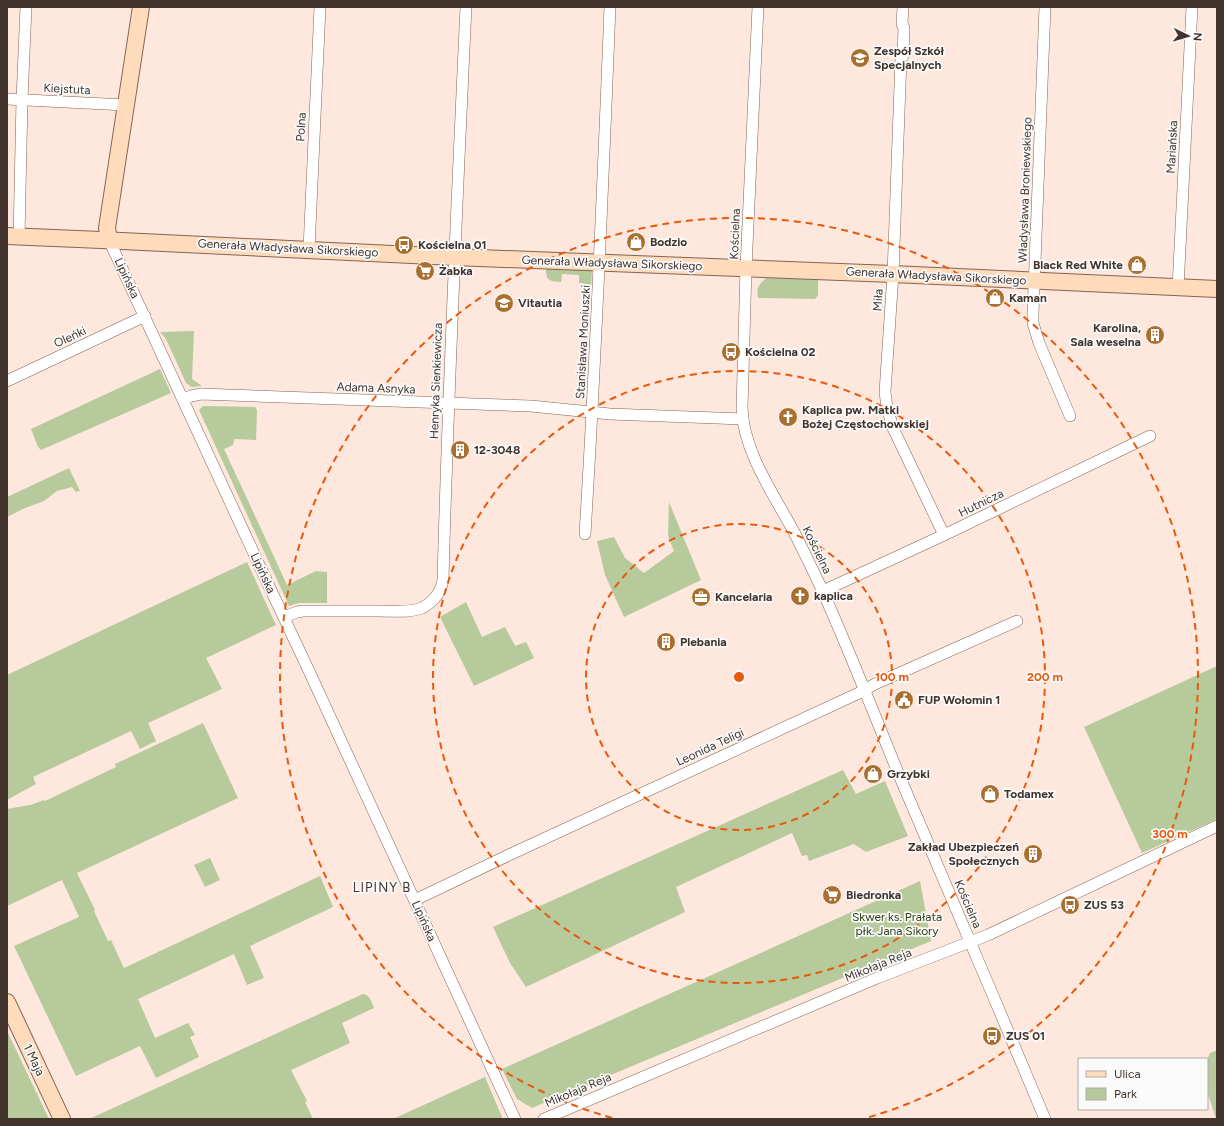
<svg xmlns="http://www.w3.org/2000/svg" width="1224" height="1126" font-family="Figtree,sans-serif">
  <rect width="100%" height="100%" fill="#fee7dd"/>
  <g fill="#b6ca9b">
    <path d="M546 268 592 270 591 290C589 284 585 283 579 283V275L562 274 561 282C549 281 546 281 546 268Z"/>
    <path d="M766 278 818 279V295L815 299 758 298C756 287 759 285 766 278Z"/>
    <path d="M194 331 192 379 202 386 192 387 186 383 166 339 160 332Z"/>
    <path d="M160 369 171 393 41 450 38 447 31 429Z"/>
    <path d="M203 406 255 407 257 410 256 440 234 439 233 445 224 449 287 585 316 571 327 572V603H299L289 606 199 410Z"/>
    <path d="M69 468 80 491 76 492 72 487 57 491 44 501 25 508 7 517V497Z"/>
    <path d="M669 502 701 580 624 617 605 575 597 541 614 537 625 558 644 573 674 551 668 536Z"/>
    <path d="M247 562 276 625 206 658 222 689 148 723 156 741 140 749 131 731 33 777 36 784 7 800V675Z"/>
    <path d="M466 602 482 637 505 627 515 646 526 642 534 658 474 686 440 617Z"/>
    <path d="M1217 666V819L1142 853 1084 727Z"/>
    <path d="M203 723 238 798 77 873 95 910 94 911 108 941 111 940 124 968 320 876 333 907 250 946 264 978 247 985 234 954 138 999 155 1038 188 1023 195 1035 190 1037 199 1057 156 1078 140 1046 76 1076 14 946 79 917 62 880 7 906V809L30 805 44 800 45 801 116 767 115 764Z"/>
    <path d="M843 770 856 794 885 781 908 836 866 852 854 844 809 861 807 855 802 856 792 833 676 887 685 912 526 987 510 963 493 927Z"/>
    <path d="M210 858 220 880 205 887 194 865Z"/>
    <path d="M920 881 931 941 532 1108 517 1099 502 1069 765 951Z"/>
    <path d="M363 994C370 995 371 1001 374 1008L342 1023 350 1043 291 1070 307 1101 305 1102 313 1119H89Z"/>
    <path d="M7 1032 8 1033 49 1119H7Z"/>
    <path d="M1217 1050V1119H1216L1207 1091V1060L1210 1053Z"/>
    <path d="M485 1077 502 1117V1119H393Z"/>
  </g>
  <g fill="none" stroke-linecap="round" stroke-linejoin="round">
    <defs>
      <g id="street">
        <path d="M758 7 746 268 742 408C743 451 774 495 794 532 804 552 814 572 823 592 850 652 874 714 899 775 948 890 997 1004 1045 1119"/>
        <path d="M903 7 902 24 904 28 903 56 901 58 893 274 885 392 887 407 893 428 944 535"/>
        <path d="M1045 7 1033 314V323L1039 343 1070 416"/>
        <path d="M7 99 125 105"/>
        <path d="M19 237 22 100 26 7"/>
        <path d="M109 240 262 571 309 671 515 1119"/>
        <path d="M309 249 320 7"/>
        <path d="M1178 288 1192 7"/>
        <path d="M7 381 145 316"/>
        <path d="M183 399 191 396 201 394 531 406 610 414 743 419"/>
        <path d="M585 534C596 358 603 183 610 7"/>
        <path d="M823 591 944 535 1150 436"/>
        <path d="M284 617 297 612 303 611C328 611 354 611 379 611 393 611 409 613 422 608 433 602 441 592 443 580 448 389 457 198 466 7"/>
        <path d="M415 900 511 854 859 693 875 684 1017 621"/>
        <path d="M544 1119 877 978 988 935 1217 826"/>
      </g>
      <g id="secondary">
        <path d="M7 236 101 240 454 257 893 274 1217 289"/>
        <path d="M109 240 107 228 141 7"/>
        <path d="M7 1002 62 1119"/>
      </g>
    </defs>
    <use href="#street" stroke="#836455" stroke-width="12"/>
    <use href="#secondary" stroke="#836455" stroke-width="18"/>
    <use href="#street" stroke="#fff" stroke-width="11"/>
    <use href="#secondary" stroke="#fedcbb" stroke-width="16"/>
  </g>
  <g fill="none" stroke="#e8590c" stroke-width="2" stroke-dasharray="7 5">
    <circle cx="739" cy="677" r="153"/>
    <circle cx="739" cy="677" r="306"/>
    <path d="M612 1118A459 459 0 1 1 866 1118"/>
  </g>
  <defs>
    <symbol id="school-disc" viewBox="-11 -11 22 22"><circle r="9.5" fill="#a86f2e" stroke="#fafafa"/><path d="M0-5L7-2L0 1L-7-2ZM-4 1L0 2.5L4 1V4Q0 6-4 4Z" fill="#fff"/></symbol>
    <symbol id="shop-disc" viewBox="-11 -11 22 22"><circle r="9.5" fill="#a86f2e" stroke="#fafafa"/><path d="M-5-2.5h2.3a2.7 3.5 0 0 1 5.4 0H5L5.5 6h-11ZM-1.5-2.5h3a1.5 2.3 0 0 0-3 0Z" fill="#fff"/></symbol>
    <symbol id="bus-disc" viewBox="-11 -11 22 22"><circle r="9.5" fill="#a86f2e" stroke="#fafafa"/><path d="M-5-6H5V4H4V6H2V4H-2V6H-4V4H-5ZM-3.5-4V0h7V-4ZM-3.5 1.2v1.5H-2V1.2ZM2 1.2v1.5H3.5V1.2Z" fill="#fff"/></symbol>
    <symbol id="supermarket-disc" viewBox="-11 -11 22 22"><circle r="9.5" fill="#a86f2e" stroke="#fafafa"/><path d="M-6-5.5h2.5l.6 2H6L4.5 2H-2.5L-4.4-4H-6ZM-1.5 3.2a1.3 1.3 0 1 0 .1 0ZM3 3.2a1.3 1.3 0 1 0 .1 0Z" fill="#fff"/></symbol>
    <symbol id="building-disc" viewBox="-11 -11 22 22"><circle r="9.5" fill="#a86f2e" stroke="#fafafa"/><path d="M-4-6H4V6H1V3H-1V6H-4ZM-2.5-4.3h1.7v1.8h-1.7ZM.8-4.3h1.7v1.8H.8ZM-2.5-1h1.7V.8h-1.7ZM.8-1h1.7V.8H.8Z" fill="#fff"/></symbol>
    <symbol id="church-disc" viewBox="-11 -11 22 22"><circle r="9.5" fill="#a86f2e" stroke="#fafafa"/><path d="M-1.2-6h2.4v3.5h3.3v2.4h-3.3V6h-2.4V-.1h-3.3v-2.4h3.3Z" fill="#fff"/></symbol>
    <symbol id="office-disc" viewBox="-11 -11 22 22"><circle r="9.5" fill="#a86f2e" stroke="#fafafa"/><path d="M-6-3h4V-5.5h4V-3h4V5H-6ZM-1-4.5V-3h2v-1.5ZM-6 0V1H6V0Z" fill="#fff"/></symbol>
    <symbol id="civic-disc" viewBox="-11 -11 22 22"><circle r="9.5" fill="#a86f2e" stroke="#fafafa"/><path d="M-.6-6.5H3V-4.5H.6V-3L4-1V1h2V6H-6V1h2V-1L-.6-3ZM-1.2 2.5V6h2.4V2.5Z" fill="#fff"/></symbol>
  </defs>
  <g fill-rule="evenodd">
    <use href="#school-disc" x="849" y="47" width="22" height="22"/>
    <use href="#shop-disc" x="625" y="231" width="22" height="22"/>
    <use href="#bus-disc" x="393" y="234" width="22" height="22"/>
    <use href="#shop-disc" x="1126" y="254" width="22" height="22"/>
    <use href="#supermarket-disc" x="414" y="260" width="22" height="22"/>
    <use href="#shop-disc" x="984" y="287" width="22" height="22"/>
    <use href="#school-disc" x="493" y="292" width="22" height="22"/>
    <use href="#building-disc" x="1144" y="324" width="22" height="22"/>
    <use href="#bus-disc" x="720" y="341" width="22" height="22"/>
    <use href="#church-disc" x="777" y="406" width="22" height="22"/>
    <use href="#building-disc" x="449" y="439" width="22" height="22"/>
    <use href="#church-disc" x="789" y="585" width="22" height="22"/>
    <use href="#office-disc" x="690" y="586" width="22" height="22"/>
    <use href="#building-disc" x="655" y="631" width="22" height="22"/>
    <use href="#civic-disc" x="893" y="689" width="22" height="22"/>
    <use href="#shop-disc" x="862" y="763" width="22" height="22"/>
    <use href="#shop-disc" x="979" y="783" width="22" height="22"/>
    <use href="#building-disc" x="1022" y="843" width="22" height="22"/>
    <use href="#supermarket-disc" x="821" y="884" width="22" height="22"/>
    <use href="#bus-disc" x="1059" y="894" width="22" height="22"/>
    <use href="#bus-disc" x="981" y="1025" width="22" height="22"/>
  </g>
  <g text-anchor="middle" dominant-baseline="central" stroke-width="3.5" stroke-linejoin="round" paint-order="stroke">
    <g font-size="12" font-weight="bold" fill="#42342d" stroke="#fafafa" text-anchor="start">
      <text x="874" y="51">Zespół Szkół<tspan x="874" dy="14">Specjalnych</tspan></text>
      <text x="650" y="242">Bodzio</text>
      <text x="418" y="245">Kościelna 01</text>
      <text x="1123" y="265" text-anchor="end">Black Red White</text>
      <text x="439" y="271">Żabka</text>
      <text x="1009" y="298">Kaman</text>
      <text x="518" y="303">Vitautia</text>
      <text x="1141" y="328" text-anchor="end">Karolina,<tspan x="1141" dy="14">Sala weselna</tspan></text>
      <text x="745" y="352">Kościelna 02</text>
      <text x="802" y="410">Kaplica pw. Matki<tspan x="802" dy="14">Bożej Częstochowskiej</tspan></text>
      <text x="474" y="450">12-3048</text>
      <text x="814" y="596">kaplica</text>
      <text x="715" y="597">Kancelaria</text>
      <text x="680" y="642">Plebania</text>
      <text x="918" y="700">FUP Wołomin 1</text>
      <text x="887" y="774">Grzybki</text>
      <text x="1004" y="794">Todamex</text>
      <text x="1019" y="847" text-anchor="end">Zakład Ubezpieczeń<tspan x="1019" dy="14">Społecznych</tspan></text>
      <text x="846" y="895">Biedronka</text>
      <text x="1084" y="905">ZUS 53</text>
      <text x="1006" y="1036">ZUS 01</text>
    </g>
    <g font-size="12" fill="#42342d" stroke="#fafafa">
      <text transform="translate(67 89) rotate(3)">Kiejstuta</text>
      <text transform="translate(301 127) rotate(-87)">Polna</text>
      <text transform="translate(1172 147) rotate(-87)">Mariańska</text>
      <text transform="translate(1025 190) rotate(-88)">Władysława Broniewskiego</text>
      <text transform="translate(735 234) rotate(-88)">Kościelna</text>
      <text transform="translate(288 248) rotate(3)">Generała Władysława Sikorskiego</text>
      <text transform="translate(612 263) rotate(2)">Generała Władysława Sikorskiego</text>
      <text transform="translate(936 276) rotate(3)">Generała Władysława Sikorskiego</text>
      <text transform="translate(127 278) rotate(65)">Lipińska</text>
      <text transform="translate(878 300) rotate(-86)">Miła</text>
      <text transform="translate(70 337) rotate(-25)">Oleńki</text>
      <text transform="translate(583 342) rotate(-87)">Stanisława Moniuszki</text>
      <text transform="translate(436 381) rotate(-88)">Henryka Sienkiewicza</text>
      <text transform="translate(376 388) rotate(2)">Adama Asnyka</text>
      <text transform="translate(981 503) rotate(-26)">Hutnicza</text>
      <text transform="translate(817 550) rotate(64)">Kościelna</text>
      <text transform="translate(263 573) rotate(65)">Lipińska</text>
      <text transform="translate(710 747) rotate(-25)">Leonida Teligi</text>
      <text transform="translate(968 904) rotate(67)">Kościelna</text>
      <text transform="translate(424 921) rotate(66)">Lipińska</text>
      <text transform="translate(878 965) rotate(-22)">Mikołaja Reja</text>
      <text transform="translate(34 1060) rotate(65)">1 Maja</text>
      <text transform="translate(578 1090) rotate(-23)">Mikołaja Reja</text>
    </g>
    <g font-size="12" fill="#2f4013" stroke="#fafafa">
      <text x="897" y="917">Skwer ks. Prałata<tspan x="897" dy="14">płk. Jana Sikory</tspan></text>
    </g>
    <g font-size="13" letter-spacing="1" fill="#42342d" stroke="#fafafa">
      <text x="382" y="887">LIPINY B</text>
    </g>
  </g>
  <circle cx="739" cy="677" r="6" fill="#e8590c" stroke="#fafafa" stroke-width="2"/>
  <g font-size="12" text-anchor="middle" font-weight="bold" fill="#e8590c" stroke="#fafafa" stroke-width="3.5" stroke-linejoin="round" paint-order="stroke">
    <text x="892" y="681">100 m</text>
    <text x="1045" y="681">200 m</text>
    <text x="1170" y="838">300 m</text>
  </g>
  <rect width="1224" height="1126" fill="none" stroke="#42342d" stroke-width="16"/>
  <rect x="1078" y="1058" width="130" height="52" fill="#fafafa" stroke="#b0aba8"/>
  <rect x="1086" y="1071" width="20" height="6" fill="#fedcbb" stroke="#b0aba8"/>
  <text x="1114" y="1078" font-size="12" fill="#42342d">Ulica</text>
  <rect x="1086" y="1088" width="20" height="12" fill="#b6ca9b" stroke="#b0aba8"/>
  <text x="1114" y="1098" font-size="12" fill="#42342d">Park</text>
  <g transform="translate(1188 36) rotate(95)" stroke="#fafafa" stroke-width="3" paint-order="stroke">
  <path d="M0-3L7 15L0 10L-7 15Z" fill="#42342d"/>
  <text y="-6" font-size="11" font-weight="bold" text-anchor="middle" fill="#42342d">N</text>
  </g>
</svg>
